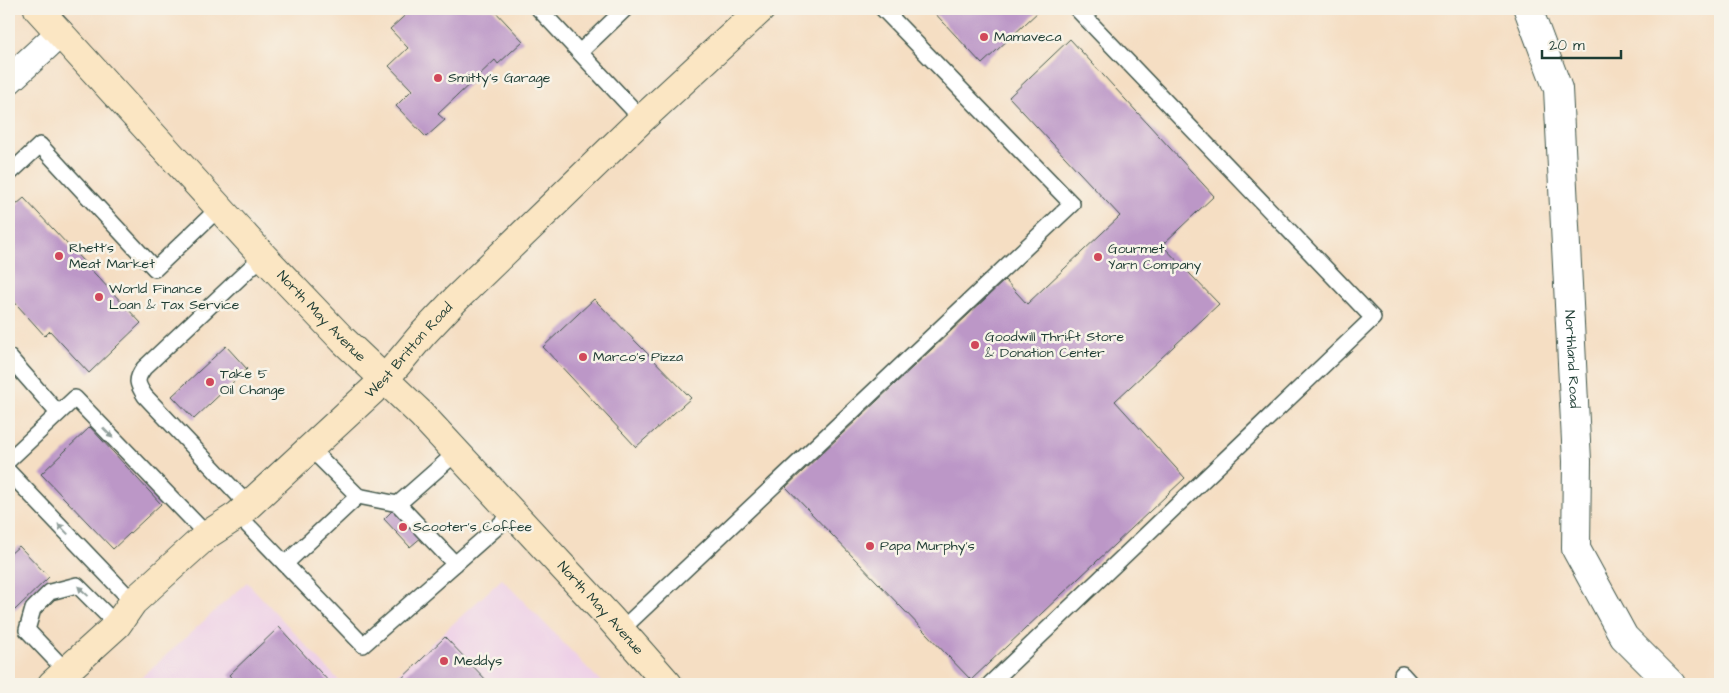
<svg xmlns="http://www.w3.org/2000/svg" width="1729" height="693" font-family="'Architects Daughter',sans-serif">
  <rect width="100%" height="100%" fill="#f7f3e8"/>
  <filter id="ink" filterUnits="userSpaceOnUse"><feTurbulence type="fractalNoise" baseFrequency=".02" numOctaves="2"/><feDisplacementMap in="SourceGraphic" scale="10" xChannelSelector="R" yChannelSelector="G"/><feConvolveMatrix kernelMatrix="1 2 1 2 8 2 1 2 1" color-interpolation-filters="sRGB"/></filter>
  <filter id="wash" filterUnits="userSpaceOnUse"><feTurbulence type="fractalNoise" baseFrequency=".0096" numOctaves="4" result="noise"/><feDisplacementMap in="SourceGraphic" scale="20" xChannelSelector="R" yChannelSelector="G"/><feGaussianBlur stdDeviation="1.12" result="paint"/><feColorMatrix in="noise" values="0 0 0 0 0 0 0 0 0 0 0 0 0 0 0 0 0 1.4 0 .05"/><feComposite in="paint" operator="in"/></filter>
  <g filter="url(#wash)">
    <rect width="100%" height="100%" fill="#f5dec3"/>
    <g fill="#eed0e7">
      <path d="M502 579 603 684H387Z"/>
      <path d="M247 582 342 684H134Z"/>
    </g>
    <g id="blocks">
      <g fill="#bc97c7">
        <path d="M412 9H493L523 41 498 64 495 60 438 114 445 120 426 137 396 106 412 90 389 66 408 48 390 29Z"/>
        <path d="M931 9H1038L1039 11 982 64Z"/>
        <path d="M1070 39 1214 196 1162 245 1219 304 1115 401 1185 478 971 680 786 487 1005 280 1027 304 1120 216 1009 97Z"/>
        <path d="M24 198 141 323 89 373 50 331 45 336 9 296V211Z"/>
        <path d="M594 299 691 398 636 447 543 347Z"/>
        <path d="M226 346 247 369 194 419 172 396Z"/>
        <path d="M90 427 161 504 113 549 41 474Z"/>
        <path d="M396 507 423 536 410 547 384 519Z"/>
        <path d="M19 546 49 577 15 610 9 604V555Z"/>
        <path d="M279 627 331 684H237L229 675Z"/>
        <path d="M445 637 490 684H396Z"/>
      </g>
    </g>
  </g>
  <g filter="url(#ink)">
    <use href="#blocks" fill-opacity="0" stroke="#3f5549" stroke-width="1"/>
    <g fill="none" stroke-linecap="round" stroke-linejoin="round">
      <defs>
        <g id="lane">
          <path d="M539 9 642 119"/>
          <path d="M580 52 625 9"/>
          <path d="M9 174 40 145 155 269 219 208"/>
          <path d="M9 357 58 413"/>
          <path d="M310 448 358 496 398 504"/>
          <path d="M9 460 75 398 207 535"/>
          <path d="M9 472 133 602"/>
          <path d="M248 505 145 396C137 384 135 380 144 368L263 256"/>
          <path d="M238 515 363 645 513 513"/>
          <path d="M285 564 358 496"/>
          <path d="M455 564 398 504 457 452"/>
          <path d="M621 630 1072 204 883 9"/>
          <path d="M66 671 27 630 33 609 50 592 77 585 117 625"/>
          <path d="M1402 674 1411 684"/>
          <path d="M990 684 1373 318 1077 9"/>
        </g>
        <g id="street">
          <path id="s1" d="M1528 9 1558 89 1577 461 1576 549 1624 637 1671 684"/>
          <path d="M9 80 60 33"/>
        </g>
        <g id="secondary">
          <path id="s2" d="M38 9 263 256 343 340 421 414 610 618 668 684"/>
          <path id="s3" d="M52 684 117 625 133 602 207 535 238 515 385 379 422 335 456 299 642 119 761 9"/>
        </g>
      </defs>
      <use href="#lane" stroke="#3f5549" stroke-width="18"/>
      <use href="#street" stroke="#3f5549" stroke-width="30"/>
      <use href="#secondary" stroke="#3f5549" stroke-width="30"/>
      <use href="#lane" stroke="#fff" stroke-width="15"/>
      <use href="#street" stroke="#fff" stroke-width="28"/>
      <use href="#secondary" stroke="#fbe6c3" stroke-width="28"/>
    </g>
    <defs><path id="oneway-solid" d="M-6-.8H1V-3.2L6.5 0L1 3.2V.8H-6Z" transform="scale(1.25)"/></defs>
    <g fill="#8f9e9a">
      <use href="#oneway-solid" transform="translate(108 433) rotate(46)"/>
      <use href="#oneway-solid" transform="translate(63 529) rotate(-134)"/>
      <use href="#oneway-solid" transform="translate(83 591) rotate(-137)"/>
    </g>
  </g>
  <g fill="#d1495b" stroke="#f7f3e8" stroke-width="2">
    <circle cx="984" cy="37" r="5"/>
    <circle cx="438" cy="78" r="5"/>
    <circle cx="59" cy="256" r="5"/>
    <circle cx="1098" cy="257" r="5"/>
    <circle cx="99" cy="297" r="5"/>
    <circle cx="975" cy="345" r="5"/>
    <circle cx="583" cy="357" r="5"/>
    <circle cx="210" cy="382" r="5"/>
    <circle cx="403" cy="527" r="5"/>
    <circle cx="870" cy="546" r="5"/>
    <circle cx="444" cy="661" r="5"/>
  </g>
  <g text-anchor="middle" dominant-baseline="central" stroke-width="5" stroke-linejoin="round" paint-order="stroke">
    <g font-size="14" fill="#1f3d34" stroke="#f7f3e8" text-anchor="start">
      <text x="994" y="37">Mamaveca</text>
      <text x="448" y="78">Smitty's Garage</text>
      <text x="69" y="248">Rhett's<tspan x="69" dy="16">Meat Market</tspan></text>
      <text x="1108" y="249">Gourmet<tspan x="1108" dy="16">Yarn Company</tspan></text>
      <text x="109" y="289">World Finance<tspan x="109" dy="16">Loan &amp; Tax Service</tspan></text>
      <text x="985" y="337">Goodwill Thrift Store<tspan x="985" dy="16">&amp; Donation Center</tspan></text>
      <text x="593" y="357">Marco's Pizza</text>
      <text x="220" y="374">Take 5<tspan x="220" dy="16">Oil Change</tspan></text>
      <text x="413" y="527">Scooter's Coffee</text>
      <text x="880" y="546">Papa Murphy's</text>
      <text x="454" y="661">Meddys</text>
    </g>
    <g font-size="14" fill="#1f3d34" stroke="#f7f3e8">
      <text stroke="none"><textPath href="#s2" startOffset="418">North May Avenue</textPath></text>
      <text stroke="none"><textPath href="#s3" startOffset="490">West Britton Road</textPath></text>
      <text stroke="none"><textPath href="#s1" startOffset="356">Northland Road</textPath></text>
      <text stroke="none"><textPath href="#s2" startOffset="822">North May Avenue</textPath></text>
    </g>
  </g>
  <rect width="1729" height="693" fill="none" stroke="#f7f3e8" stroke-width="30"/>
  <path d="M1542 50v8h79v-8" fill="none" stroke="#1f3d34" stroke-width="2.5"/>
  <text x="1549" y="50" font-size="15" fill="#1f3d34" stroke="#f7f3e8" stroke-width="4" paint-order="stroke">20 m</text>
</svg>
